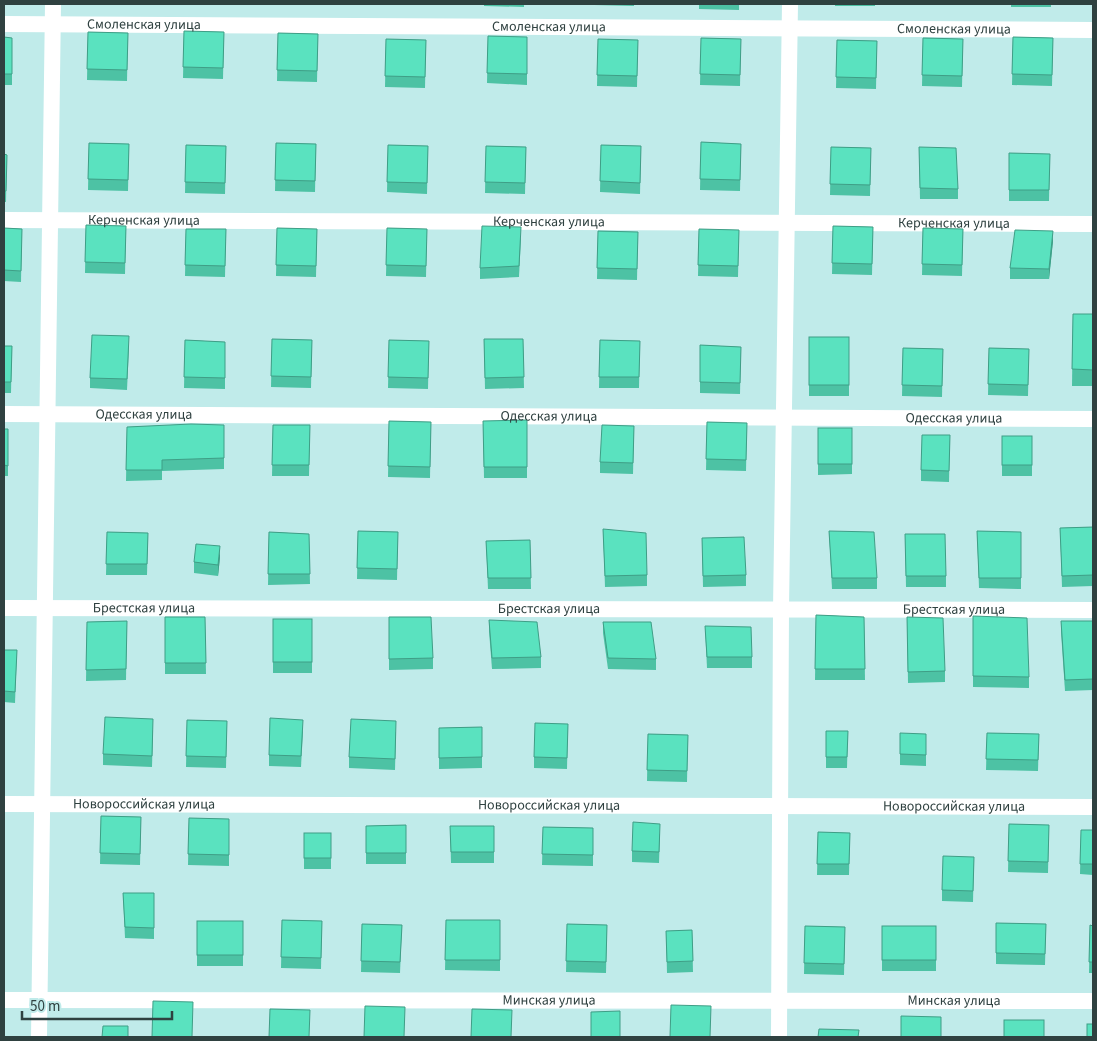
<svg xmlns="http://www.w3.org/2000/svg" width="1097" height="1041" font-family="'Source Sans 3',sans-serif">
  <rect width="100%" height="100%" fill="#c0ebea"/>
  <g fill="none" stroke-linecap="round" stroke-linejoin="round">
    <g stroke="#fff" stroke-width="16">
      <path id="s1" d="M4 24 1093 30"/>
      <path id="s2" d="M4 220 1093 224"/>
      <path id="s3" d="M4 414 1093 419"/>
      <path id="s4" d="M4 608 1093 610"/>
      <path id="s5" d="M4 804 1093 807"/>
      <path id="s6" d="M4 1000 1093 1001"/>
      <path d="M39 1037 53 4"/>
      <path d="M779 1037 781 609 790 4"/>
    </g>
  </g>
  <g fill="#4dc2a4">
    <rect x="138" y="4" width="22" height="1"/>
    <path d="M484 4H524V7L484 6Z"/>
    <path d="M594 4H634V6L594 5Z"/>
    <path d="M699 4H739V10L699 9Z"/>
    <rect x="835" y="4" width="40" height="2"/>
    <path d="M922 4H962V5Z"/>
    <rect x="1011" y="4" width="40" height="3"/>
    <path d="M184 31 224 32 223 79 183 78Z"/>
    <path d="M88 32 128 33 127 81 87 80Z"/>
    <path d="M278 33 318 34 317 82 277 81Z"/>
    <path d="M488 36 527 37V85L487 83Z"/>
    <path d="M4 37 12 38V85H4Z"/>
    <path d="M1013 37 1053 38 1052 86 1012 85Z"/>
    <path d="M701 38 741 39 740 86 700 85Z"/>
    <path d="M923 38 963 39 962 87 922 86Z"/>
    <path d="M386 39 426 40 425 88 385 87Z"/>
    <path d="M598 39 638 40 637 87 597 86Z"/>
    <path d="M837 40 877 41 876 89 836 88Z"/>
    <path d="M701 142 741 144 740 191 700 190Z"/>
    <path d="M89 143 129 144 128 191 88 190Z"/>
    <path d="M276 143 316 144 315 192 275 191Z"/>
    <path d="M186 145 226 146 225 194 185 193Z"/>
    <path d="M388 145 428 146 427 194 387 192Z"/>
    <path d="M601 145 641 146 640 194 600 192Z"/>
    <path d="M486 146 526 147 525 194 485 193Z"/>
    <path d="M831 147 871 148 870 196 830 195Z"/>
    <path d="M919 147 958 189V199H920Z"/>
    <path d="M1009 153 1050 154 1049 201H1009Z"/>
    <path d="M4 154 7 155 6 202H4Z"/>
    <path d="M86 225 126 226 125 274 85 273Z"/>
    <path d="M833 226 873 227 872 275 832 274Z"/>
    <path d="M4 228 22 229 21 282 4 281Z"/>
    <path d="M277 228 317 229 316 277 276 276Z"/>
    <path d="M387 228 427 229 426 277 386 276Z"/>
    <path d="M923 228 963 229 962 276 922 275Z"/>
    <path d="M186 229H226L225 277 185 276Z"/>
    <path d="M699 229 739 230 738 277 698 276Z"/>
    <path d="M598 231 638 232 637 280 597 279Z"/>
    <path d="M521 238 519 277 480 279V268Z"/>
    <path d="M1053 241 1049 279H1010V268Z"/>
    <path d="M1073 314H1093V386H1072Z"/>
    <rect x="809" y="337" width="40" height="59"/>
    <path d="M272 339 312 340 311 388 271 387Z"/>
    <path d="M484 339H523L524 388 485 389Z"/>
    <path d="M185 340 225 342V389L184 388Z"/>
    <path d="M389 340 429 341 428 389 388 388Z"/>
    <path d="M600 340 640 341 639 388H599Z"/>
    <path d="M700 345 741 347 740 394 700 393Z"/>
    <path d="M4 346H12L11 393H4Z"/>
    <path d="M129 347 127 390 90 388V378Z"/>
    <path d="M903 348 943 349 942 397 902 396Z"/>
    <path d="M989 348 1029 349 1028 396 988 395Z"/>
    <path d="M527 420V478H484L483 421Z"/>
    <path d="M389 421 431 422 430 478 388 477Z"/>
    <path d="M707 422 747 423 746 471 706 470Z"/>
    <path d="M224 425V469L162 471V480L126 481 127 427Z"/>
    <path d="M273 425H310L309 476H272Z"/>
    <path d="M634 426 633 474 600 473V462Z"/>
    <path d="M818 428H852V474L818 475Z"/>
    <rect x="4" y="429" width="4" height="47"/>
    <path d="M950 435 949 482 921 481V470Z"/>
    <rect x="1002" y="436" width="30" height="40"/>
    <path d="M1093 527V586L1062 587 1060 528Z"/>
    <path d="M603 529 647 575V586L605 587Z"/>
    <path d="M358 531 398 532 397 580 357 579Z"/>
    <path d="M829 531 877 578V589H832Z"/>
    <path d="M977 531 1021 532V589L979 588Z"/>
    <path d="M107 532 148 533 147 575H106Z"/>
    <path d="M269 532 309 534 310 584 268 585Z"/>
    <path d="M905 534 946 576V587H906Z"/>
    <path d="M702 538 746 575V586L703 587Z"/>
    <path d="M530 540 531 589H488L486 541Z"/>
    <path d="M220 557 218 576 194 573V562Z"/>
    <path d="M816 615 864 617 865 680H815Z"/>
    <path d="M973 616 1029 677V688L973 687Z"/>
    <path d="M165 617H205L206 674H165Z"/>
    <path d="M389 617 433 658V669L389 670Z"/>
    <path d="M907 617 945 671V682L908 683Z"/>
    <rect x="273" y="619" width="39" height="54"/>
    <path d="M489 620 541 657V668L492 669 489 631Z"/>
    <path d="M127 621 126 680 86 681 87 622Z"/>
    <path d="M1061 621H1093V690L1065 691 1061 632Z"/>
    <path d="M603 622 656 659V670L608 669 603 633Z"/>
    <path d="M705 626 752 657V668H707Z"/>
    <path d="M4 650H17L15 703 4 702Z"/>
    <path d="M187 720 227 721 226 768 186 767Z"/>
    <path d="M568 724 567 769 534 768V757Z"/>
    <path d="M482 727V768L439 769V728Z"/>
    <path d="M153 730 152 767 103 765V754Z"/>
    <path d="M303 731 301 767 269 766V755Z"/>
    <path d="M826 731H848L847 768H826Z"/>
    <path d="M396 732 395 770 349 768V757Z"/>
    <path d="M987 733 1039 734 1038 771 986 770Z"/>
    <path d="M648 734 688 735 687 782 647 781Z"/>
    <path d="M926 745V766L900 765V754Z"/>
    <path d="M101 816 141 817 140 865 100 864Z"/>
    <path d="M189 818 229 819V866L188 865Z"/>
    <path d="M1009 824 1049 825 1048 873 1008 872Z"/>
    <path d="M406 825V864H366V826Z"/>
    <path d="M450 826H494V863H451Z"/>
    <path d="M543 827 593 828V866L542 865Z"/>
    <path d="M1081 830H1093V875L1080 874Z"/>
    <path d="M818 832 850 833 849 875H817Z"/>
    <rect x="304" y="833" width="27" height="36"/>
    <path d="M660 834 659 863 632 862V851Z"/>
    <path d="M974 857 973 902 942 901V890Z"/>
    <path d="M123 893H154V939L125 938Z"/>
    <path d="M282 920 322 921 321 969 281 968Z"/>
    <path d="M446 920H500V971L445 970Z"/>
    <rect x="197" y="921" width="46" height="45"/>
    <path d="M996 923 1046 924 1045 965 996 964Z"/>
    <path d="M362 924 402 925 400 973 361 972Z"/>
    <path d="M567 924 607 925 606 973 566 972Z"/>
    <path d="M1090 925 1093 926V973H1089Z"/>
    <path d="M805 926 845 927 844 975 804 974Z"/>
    <rect x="882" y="926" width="54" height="45"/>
    <path d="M692 930 693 972 667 973 666 931Z"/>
  </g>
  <g fill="#3f9e86">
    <path d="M1053 231V241L1049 279V269Z"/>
    <path d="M220 546V557L218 576V565Z"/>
  </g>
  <g fill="#5ae2bf" stroke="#3f9e86">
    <path d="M184 31 224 32 223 68 183 67Z"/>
    <path d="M88 32 128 33 127 70 87 69Z"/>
    <path d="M278 33 318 34 317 71 277 70Z"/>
    <path d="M488 36 527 37V74L487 73Z"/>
    <path d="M4 37 12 38V74H4Z"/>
    <path d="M1013 37 1053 38 1052 75 1012 74Z"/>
    <path d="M701 38 741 39 740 75 700 74Z"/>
    <path d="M923 38 963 39 962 76 922 75Z"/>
    <path d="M386 39 426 40 425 77 385 76Z"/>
    <path d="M598 39 638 40 637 76 597 75Z"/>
    <path d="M837 40 877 41 876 78 836 77Z"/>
    <path d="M701 142 741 144 740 180 700 179Z"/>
    <path d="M89 143 129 144 128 180 88 179Z"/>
    <path d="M276 143 316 144 315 181 275 180Z"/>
    <path d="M186 145 226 146 225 183 185 182Z"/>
    <path d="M388 145 428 146 427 183 387 182Z"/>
    <path d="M601 145 641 146 640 183 600 181Z"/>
    <path d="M486 146 526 147 525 183 485 182Z"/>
    <path d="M831 147 871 148 870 185 830 184Z"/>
    <path d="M919 147 956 148 958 189 920 188Z"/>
    <path d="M1009 153 1050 154 1049 190H1009Z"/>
    <path d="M4 154 7 155 6 191H4Z"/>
    <path d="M86 225 126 226 125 263 85 262Z"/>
    <path d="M482 226 521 227 519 266 480 268Z"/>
    <path d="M833 226 873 227 872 264 832 263Z"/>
    <path d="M4 228 22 229 21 271 4 270Z"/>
    <path d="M277 228 317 229 316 266 276 265Z"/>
    <path d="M387 228 427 229 426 266 386 265Z"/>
    <path d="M923 228 963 229 962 265 922 264Z"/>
    <path d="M186 229H226L225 266 185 265Z"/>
    <path d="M699 229 739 230 738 266 698 265Z"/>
    <path d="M1015 230 1053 231 1049 269 1010 268Z"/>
    <path d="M598 231 638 232 637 269 597 268Z"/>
    <path d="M1073 314H1093V370L1072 369Z"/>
    <path d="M92 335 129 336 127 379 90 378Z"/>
    <rect x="809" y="337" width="40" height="48"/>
    <path d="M272 339 312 340 311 377 271 376Z"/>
    <path d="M484 339H523L524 377 485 378Z"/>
    <path d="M185 340 225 342V378L184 377Z"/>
    <path d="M389 340 429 341 428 378 388 377Z"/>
    <path d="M600 340 640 341 639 377H599Z"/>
    <path d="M700 345 741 347 740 383 700 382Z"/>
    <path d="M4 346H12L11 382H4Z"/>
    <path d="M903 348 943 349 942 386 902 385Z"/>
    <path d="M989 348 1029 349 1028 385 988 384Z"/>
    <path d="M527 420V467H484L483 421Z"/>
    <path d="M389 421 431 422 430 467 388 466Z"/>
    <path d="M707 422 747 423 746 460 706 459Z"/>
    <path d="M191 424 224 425V458L162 460V470H126L127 427Z"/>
    <path d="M273 425H310L309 465H272Z"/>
    <path d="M602 425 634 426 633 463 600 462Z"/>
    <rect x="818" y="428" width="34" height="36"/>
    <path d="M4 429H8V466L4 465Z"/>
    <path d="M922 435H950L949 471 921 470Z"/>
    <rect x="1002" y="436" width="30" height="29"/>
    <path d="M1093 527V575L1062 576 1060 528Z"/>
    <path d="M603 529 646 533 647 575 605 576Z"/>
    <path d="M358 531 398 532 397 569 357 568Z"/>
    <path d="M829 531 874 532 877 578H832Z"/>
    <path d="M977 531 1021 532V578H979Z"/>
    <path d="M107 532 148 533 147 564H106Z"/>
    <path d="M269 532 309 534 310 574H268Z"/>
    <path d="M905 534H945L946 576H906Z"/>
    <path d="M744 537 746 575 703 576 702 538Z"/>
    <path d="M530 540 531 578H488L486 541Z"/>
    <path d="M196 544 220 546 218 565 194 562Z"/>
    <path d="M816 615 864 617 865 669H815Z"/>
    <path d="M973 616 1027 618 1029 677 973 676Z"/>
    <path d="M165 617H205L206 663H165Z"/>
    <path d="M389 617H431L433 658 389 659Z"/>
    <path d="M907 617 943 618 945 671 908 672Z"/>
    <rect x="273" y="619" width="39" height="43"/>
    <path d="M489 620 537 622 541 657 492 658Z"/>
    <path d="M127 621 126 669 86 670 87 622Z"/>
    <path d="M1061 621H1093V679L1065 680Z"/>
    <path d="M603 622H651L656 659 608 658Z"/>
    <path d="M705 626 751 627 752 657H707Z"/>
    <path d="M4 650H17L15 692 4 691Z"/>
    <path d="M105 717 153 719 152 756 103 754Z"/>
    <path d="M270 718 303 720 301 756 269 755Z"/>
    <path d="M351 719 396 721 395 759 349 757Z"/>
    <path d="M187 720 227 721 226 757 186 756Z"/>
    <path d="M535 723 568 724 567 758 534 757Z"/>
    <path d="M482 727V757L439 758V728Z"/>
    <path d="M826 731H848L847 757H826Z"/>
    <path d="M900 733 926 734V755L900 754Z"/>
    <path d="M987 733 1039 734 1038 760 986 759Z"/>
    <path d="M648 734 688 735 687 771 647 770Z"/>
    <path d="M101 816 141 817 140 854 100 853Z"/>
    <path d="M189 818 229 819V855L188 854Z"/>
    <path d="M633 822 660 824 659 852 632 851Z"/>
    <path d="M1009 824 1049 825 1048 862 1008 861Z"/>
    <path d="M406 825V853H366V826Z"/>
    <path d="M450 826H494V852H451Z"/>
    <path d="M543 827 593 828V855L542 854Z"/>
    <path d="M1081 830H1093V864H1080Z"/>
    <path d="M818 832 850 833 849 864H817Z"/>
    <rect x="304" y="833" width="27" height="25"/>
    <path d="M943 856 974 857 973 891 942 890Z"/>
    <path d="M123 893H154V928L125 927Z"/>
    <path d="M282 920 322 921 321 958 281 957Z"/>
    <path d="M446 920H500V960H445Z"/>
    <rect x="197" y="921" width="46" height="34"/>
    <path d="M996 923 1046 924 1045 954 996 953Z"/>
    <path d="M362 924 402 925 400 962 361 961Z"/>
    <path d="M567 924 607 925 606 962 566 961Z"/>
    <path d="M1090 925 1093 926V962H1089Z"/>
    <path d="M805 926 845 927 844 964 804 963Z"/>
    <rect x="882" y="926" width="54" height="34"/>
    <path d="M692 930 693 961 667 962 666 931Z"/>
    <path d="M153 1001 193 1002 192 1037H152Z"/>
    <path d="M671 1005 711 1006 710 1037H670Z"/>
    <path d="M365 1006 405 1007 404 1037H364Z"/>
    <path d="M270 1009 310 1010 309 1037H269Z"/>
    <path d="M472 1009 512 1010 511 1037H471Z"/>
    <path d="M620 1011V1037H591V1012Z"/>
    <path d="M901 1016 941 1017V1037H901Z"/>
    <rect x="1004" y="1020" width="40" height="17"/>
    <rect x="1087" y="1024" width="6" height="13"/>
    <path d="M103 1026H128V1037H102Z"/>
    <path d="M819 1029 859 1030 858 1037H818Z"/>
  </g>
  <g text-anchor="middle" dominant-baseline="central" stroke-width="4" stroke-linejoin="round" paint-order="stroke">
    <g font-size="14" fill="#2f4140" stroke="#c0ebea">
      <text stroke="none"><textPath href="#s1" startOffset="140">Смоленская улица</textPath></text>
      <text stroke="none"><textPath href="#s1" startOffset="545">Смоленская улица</textPath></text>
      <text stroke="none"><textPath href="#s1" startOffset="950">Смоленская улица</textPath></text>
      <text stroke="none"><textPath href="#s2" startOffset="140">Керченская улица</textPath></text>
      <text stroke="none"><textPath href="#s2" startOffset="545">Керченская улица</textPath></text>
      <text stroke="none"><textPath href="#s2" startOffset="950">Керченская улица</textPath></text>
      <text stroke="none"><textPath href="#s3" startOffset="140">Одесская улица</textPath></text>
      <text stroke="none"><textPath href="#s3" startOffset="545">Одесская улица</textPath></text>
      <text stroke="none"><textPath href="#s3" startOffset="950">Одесская улица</textPath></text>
      <text stroke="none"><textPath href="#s4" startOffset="545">Брестская улица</textPath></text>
      <text stroke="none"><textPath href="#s4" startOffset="950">Брестская улица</textPath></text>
      <text stroke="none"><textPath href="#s4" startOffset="140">Брестская улица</textPath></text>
      <text stroke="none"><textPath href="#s5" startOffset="140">Новороссийская улица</textPath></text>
      <text stroke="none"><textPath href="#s5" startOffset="545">Новороссийская улица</textPath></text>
      <text stroke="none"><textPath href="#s5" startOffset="950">Новороссийская улица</textPath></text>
      <text stroke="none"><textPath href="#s6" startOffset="545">Минская улица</textPath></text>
      <text stroke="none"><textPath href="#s6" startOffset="950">Минская улица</textPath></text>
    </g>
  </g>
  <rect width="1097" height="1041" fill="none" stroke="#2f4140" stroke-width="10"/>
  <path d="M22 1011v8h150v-8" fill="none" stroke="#2f4140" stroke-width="2.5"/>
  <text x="30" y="1011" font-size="15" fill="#2f4140" stroke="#c0ebea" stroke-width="4" paint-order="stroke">50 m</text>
</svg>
